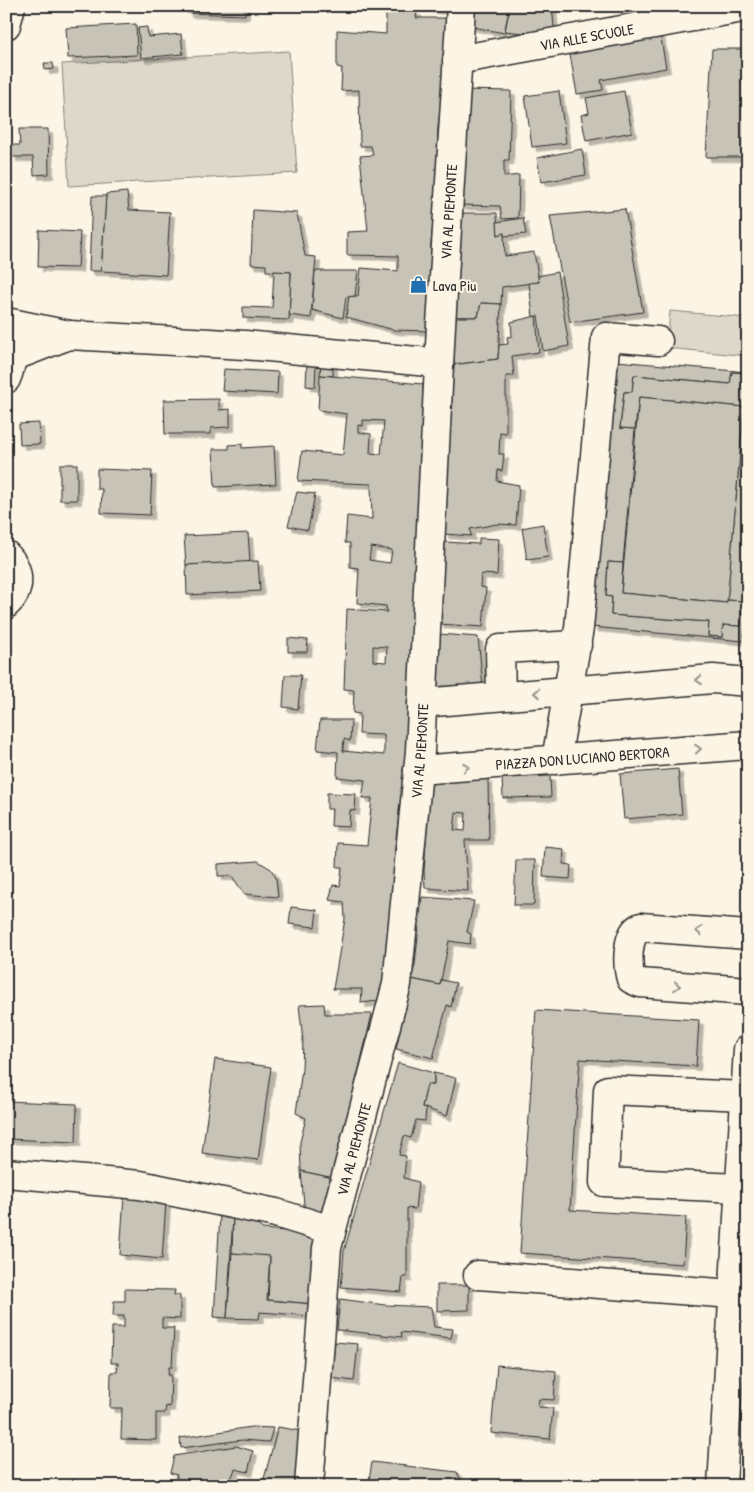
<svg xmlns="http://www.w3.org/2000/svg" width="754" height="1492" font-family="'Patrick Hand',sans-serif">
  <defs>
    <filter id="shadow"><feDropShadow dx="4.5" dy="4.5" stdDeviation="0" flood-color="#0004"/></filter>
  </defs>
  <rect width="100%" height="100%" fill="#fcf5e5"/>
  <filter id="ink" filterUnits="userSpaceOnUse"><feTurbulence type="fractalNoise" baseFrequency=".02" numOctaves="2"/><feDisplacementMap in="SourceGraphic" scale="10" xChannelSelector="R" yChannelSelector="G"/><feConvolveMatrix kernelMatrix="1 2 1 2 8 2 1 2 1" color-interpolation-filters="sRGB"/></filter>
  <g filter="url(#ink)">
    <g fill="#ded8ca" stroke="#84827a">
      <path d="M289 51 297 173 69 186 62 64Z"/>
      <path d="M670 311 748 318V356L667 348Z"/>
    </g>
    <g fill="#c8c3b7" stroke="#2b2b2b" fill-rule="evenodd" filter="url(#shadow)">
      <path d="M187 6H245V15L187 13Z"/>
      <path d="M410 6H450L449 11Z"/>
      <path d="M471 6H510L504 33 468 26Z"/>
      <path d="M510 6H552L555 37 505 31Z"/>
      <path d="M407 8 417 12 416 18H453L438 127 437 185 431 244 429 331 394 330 346 317 349 296H358L361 268 398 271V256L347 255V232L368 231 360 156 373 155 371 146H360L359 90 341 91 342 68 337 67V30L386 34V9Z"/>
      <path d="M136 24 137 55 68 58 66 28Z"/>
      <path d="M147 27 148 37 181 34 183 54 141 58 138 28Z"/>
      <path d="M660 33 666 68 601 80 603 90 577 94 569 49Z"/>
      <path d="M712 49H748V157H706Z"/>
      <path d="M44 63H53L54 69 45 70Z"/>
      <path d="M463 90 511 91 509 160H504V177L519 175 518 218 502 219 500 206 459 205Z"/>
      <path d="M559 91 566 143 532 147 525 96Z"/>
      <path d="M624 91 632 132 586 141 581 115 589 113 586 98Z"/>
      <path d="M19 129H48L49 174 34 175 33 157H12V145H20Z"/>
      <path d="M582 149 586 175 541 182 537 158Z"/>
      <path d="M127 192 129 210 170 212 166 275 101 271 106 194Z"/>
      <path d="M92 196H106L101 271H89Z"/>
      <path d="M625 209 643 312 570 322 550 216Z"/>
      <path d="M253 210 297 213 305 256 316 257 311 318 289 315 291 272 266 271V265L251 264Z"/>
      <path d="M460 213H497L498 235 504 233 505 256 534 252 539 282 502 287 501 304 481 303 478 317H455Z"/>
      <path d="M523 218 526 234 504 236V233L498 235 497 222Z"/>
      <path d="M39 230 80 232 78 268 38 267Z"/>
      <path d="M274 271 291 272 289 320 243 318V307L272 308Z"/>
      <path d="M315 271H358L355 296 346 297 343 318 312 310Z"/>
      <path d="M557 272 569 346 543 351 538 316 533 317 529 283 539 282 538 276Z"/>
      <path d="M481 303 501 304 498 359 452 365 455 317H478Z"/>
      <path d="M536 316 539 352 512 356 514 376H506V433L500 432 499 454H504L502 471 498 470 497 481 519 485 516 525 497 524 470 529 471 536 444 534 452 365 498 359 499 345 508 344 507 337 512 336 511 322Z"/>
      <path d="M616 361 748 372V385H745L746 373 732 372 730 384 634 375 632 392H624L620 428 635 429 623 563 608 562 606 596 612 597 611 615 709 622 708 636 722 637 723 625 741 626 743 601 727 600 744 407 747 408 748 588 743 641 592 627Z"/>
      <path d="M321 362 333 363V376L320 375Z"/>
      <path d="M307 363 316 364 315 387 306 386Z"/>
      <path d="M224 369 278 372 277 394 222 391Z"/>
      <path d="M732 372 746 373 745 385H748V411L747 408 744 407 639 397 635 429 620 428 624 392H632L634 375 730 384Z"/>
      <path d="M320 375 423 384V522L406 760 395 846 386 1000 361 1003 362 989H333L345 919 344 902 329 900 333 885 340 886 342 867H337L338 843 367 845 372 798H362L365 780 337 777 338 752 317 750 320 720H351L350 741 344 739 343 751 384 755V735L359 734 360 714 353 713 354 690 344 689 347 609 387 612 386 606 357 603 359 568 350 567V543H345L347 516 372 519 371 484 298 481 302 451 343 455 347 414 318 410ZM363 420 384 421 381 454 370 453 371 434 358 432V425L363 426ZM371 547 392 550 390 563 369 560ZM373 646 387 647 386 662 373 661Z"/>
      <path d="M639 397 744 407 727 603 621 593Z"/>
      <path d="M219 399V410L230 409V427L211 428V434H165L164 400Z"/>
      <path d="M39 423 40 444 20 445 19 424Z"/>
      <path d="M242 444V448L274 446 276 484 215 487 213 449H229V445Z"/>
      <rect x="60" y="464" width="17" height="36"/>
      <path d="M97 469 152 471 150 515 101 513 102 489H97Z"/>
      <path d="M297 492 315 494 308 530 288 526Z"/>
      <path d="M543 524 548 557 527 560 522 528Z"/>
      <path d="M248 533 250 562 186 565 184 536Z"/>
      <path d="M479 538 499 539 497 575 481 574 480 587 486 588 483 627 439 624 445 542 479 544Z"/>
      <path d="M258 561 260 591 187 595 186 565Z"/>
      <path d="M608 562 623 563 621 593 727 603V600L743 601 741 626 723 625 722 637 708 636 709 622 611 615 612 597 606 596Z"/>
      <path d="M439 634 478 637 483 688 436 691Z"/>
      <path d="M288 638 308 640 307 652H288Z"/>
      <path d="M285 675H301L298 709 283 707Z"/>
      <path d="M678 769 682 814 624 819 620 774Z"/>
      <path d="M550 776 551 797 503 798 502 778Z"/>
      <path d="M430 779H488L489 840H465L468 891 425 888 424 871ZM456 812 466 813 465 831 454 830Z"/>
      <path d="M327 793 356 794 355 811 350 810 349 827 331 826 332 809H327Z"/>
      <path d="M545 847 564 849 563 864 571 865 570 879 543 877Z"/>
      <path d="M516 860H535L534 905H514Z"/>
      <path d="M258 861 271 869 276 878 278 897 244 894 232 876H218V864Z"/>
      <path d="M422 897 474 901 467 932 471 934 470 944 449 941 440 985 411 979 415 965Z"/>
      <path d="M291 907 317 910 315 927 289 924Z"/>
      <path d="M411 979 440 985 441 980 456 983 451 1007 447 1005 433 1058 396 1049Z"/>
      <path d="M324 1004 325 1014H372L333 1178 301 1171 300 1142 306 1118 296 1113 302 1069 303 1041 299 1005Z"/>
      <path d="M536 1010 699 1020 696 1066 580 1059 578 1085 570 1210 686 1217 683 1264 520 1253Z"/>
      <path d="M215 1059 271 1067 258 1160 202 1153Z"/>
      <path d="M398 1063 434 1073V1085H427L422 1107 426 1108 425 1121 416 1120 411 1138 404 1136 399 1155 406 1156 404 1178 418 1182 415 1209 407 1208V1277H403L401 1292 341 1287 344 1251Z"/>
      <path d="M434 1073 456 1078 447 1116 422 1107 427 1085H434Z"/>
      <path d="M6 1101 77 1104 76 1142 6 1139Z"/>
      <path d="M301 1171 333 1178 324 1219 305 1216Z"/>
      <path d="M124 1195 166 1202 162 1259 120 1255Z"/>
      <path d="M220 1214 233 1216 227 1318 214 1317Z"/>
      <path d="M233 1216 249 1219 263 1229 318 1234 313 1304 268 1300 270 1257 232 1253Z"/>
      <path d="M232 1253 270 1256 267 1300 313 1304 311 1316 260 1312 259 1319 227 1318Z"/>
      <path d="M437 1285H469V1310L437 1311Z"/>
      <path d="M125 1289 175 1290 174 1295H180V1319L162 1318V1328H174L172 1367H169L168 1375H171L170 1407 166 1406 165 1413H156V1440L121 1439 122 1408H110L111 1372H117L118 1363H111L112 1327H124V1316H113L114 1301H125Z"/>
      <path d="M340 1299 385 1305 431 1307 434 1327 453 1329 451 1338 401 1332 402 1337 337 1330Z"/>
      <path d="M335 1342 358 1344 354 1381 331 1378Z"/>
      <path d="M497 1365 556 1371 554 1400 539 1399 538 1407 553 1408 550 1439 491 1433Z"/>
      <path d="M251 1427 273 1428 269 1442 242 1440 181 1448 180 1438Z"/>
      <path d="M278 1427 307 1432 299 1486H262Z"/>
      <path d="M236 1446 253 1451 248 1472 235 1469 228 1486H214L197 1480V1484L176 1478 177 1475 170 1473 174 1456Z"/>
      <path d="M372 1462 457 1472 463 1486H368Z"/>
    </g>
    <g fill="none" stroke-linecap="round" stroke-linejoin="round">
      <defs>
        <g id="minor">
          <path id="s1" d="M457 60 748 7"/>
          <path d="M6 322 69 335 12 357"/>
          <path d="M69 335 245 345 439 363"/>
          <path d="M6 555C20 569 22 590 6 604"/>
          <path d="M501 696 500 649 577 645"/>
          <path d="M422 703 713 679 748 682"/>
          <path d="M556 760 579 628 606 337 658 341"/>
          <path id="s2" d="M418 770 748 745"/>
          <path d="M748 935 641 927C626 933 627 965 631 979L640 983 748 991"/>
          <path d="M6 1173 140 1185 276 1213 331 1230"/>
          <path d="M739 1188 604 1182 608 1090 745 1096"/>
          <path d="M478 1275 733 1294"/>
          <path id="s3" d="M309 1486 327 1248 397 984 420 751 441 325 461 6"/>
          <path d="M722 1486 748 1049"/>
        </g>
        <g id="major">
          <path d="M6 25 11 6"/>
          <path d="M6 326C13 344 14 361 6 379"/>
        </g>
      </defs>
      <use href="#minor" stroke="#2b2b2b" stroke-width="31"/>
      <use href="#major" stroke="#2b2b2b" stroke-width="31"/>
      <use href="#minor" stroke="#fcf5e5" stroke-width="28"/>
      <use href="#major" stroke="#fcf5e5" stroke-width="28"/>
    </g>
    <defs><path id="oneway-chevron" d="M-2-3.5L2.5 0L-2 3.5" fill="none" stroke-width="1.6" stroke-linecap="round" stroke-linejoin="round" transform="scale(1.25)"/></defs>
    <g stroke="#949088">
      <use href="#oneway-chevron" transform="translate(699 680) rotate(175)"/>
      <use href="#oneway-chevron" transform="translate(537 693) rotate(176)"/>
      <use href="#oneway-chevron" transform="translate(698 749) rotate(-5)"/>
      <use href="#oneway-chevron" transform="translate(466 767) rotate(-4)"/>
      <use href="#oneway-chevron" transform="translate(699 931) rotate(-176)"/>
      <use href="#oneway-chevron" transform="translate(677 986) rotate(5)"/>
    </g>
  </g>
  <defs>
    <symbol id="shop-bare" viewBox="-9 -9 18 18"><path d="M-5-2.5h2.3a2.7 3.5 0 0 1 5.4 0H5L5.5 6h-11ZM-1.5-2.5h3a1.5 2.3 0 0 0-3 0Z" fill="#1f6fb2" stroke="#fcf5e5" stroke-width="2.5" paint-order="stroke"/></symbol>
  </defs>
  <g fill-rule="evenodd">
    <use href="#shop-bare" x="406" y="272" width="25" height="25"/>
  </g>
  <g text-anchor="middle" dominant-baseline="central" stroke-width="4" stroke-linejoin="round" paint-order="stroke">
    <g font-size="15" fill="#2b2b2b" stroke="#fcf5e5">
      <text stroke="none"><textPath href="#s1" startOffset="132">VIA ALLE SCUOLE</textPath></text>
      <text stroke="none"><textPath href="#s3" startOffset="1286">VIA AL PIEMONTE</textPath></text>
      <text stroke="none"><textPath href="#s3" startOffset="746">VIA AL PIEMONTE</textPath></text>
      <text stroke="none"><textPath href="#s2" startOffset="165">PIAZZA DON LUCIANO BERTORA</textPath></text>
      <text stroke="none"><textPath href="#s3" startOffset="341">VIA AL PIEMONTE</textPath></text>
    </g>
    <g font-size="15" fill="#2b2b2b" stroke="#fcf5e5" text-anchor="start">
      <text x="433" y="285">Lava Piu</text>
    </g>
  </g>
  <rect width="754" height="1492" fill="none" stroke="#fcf5e5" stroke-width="25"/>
  <rect x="12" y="12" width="729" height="1467" fill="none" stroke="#2b2b2b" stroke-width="2" filter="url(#ink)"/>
</svg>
